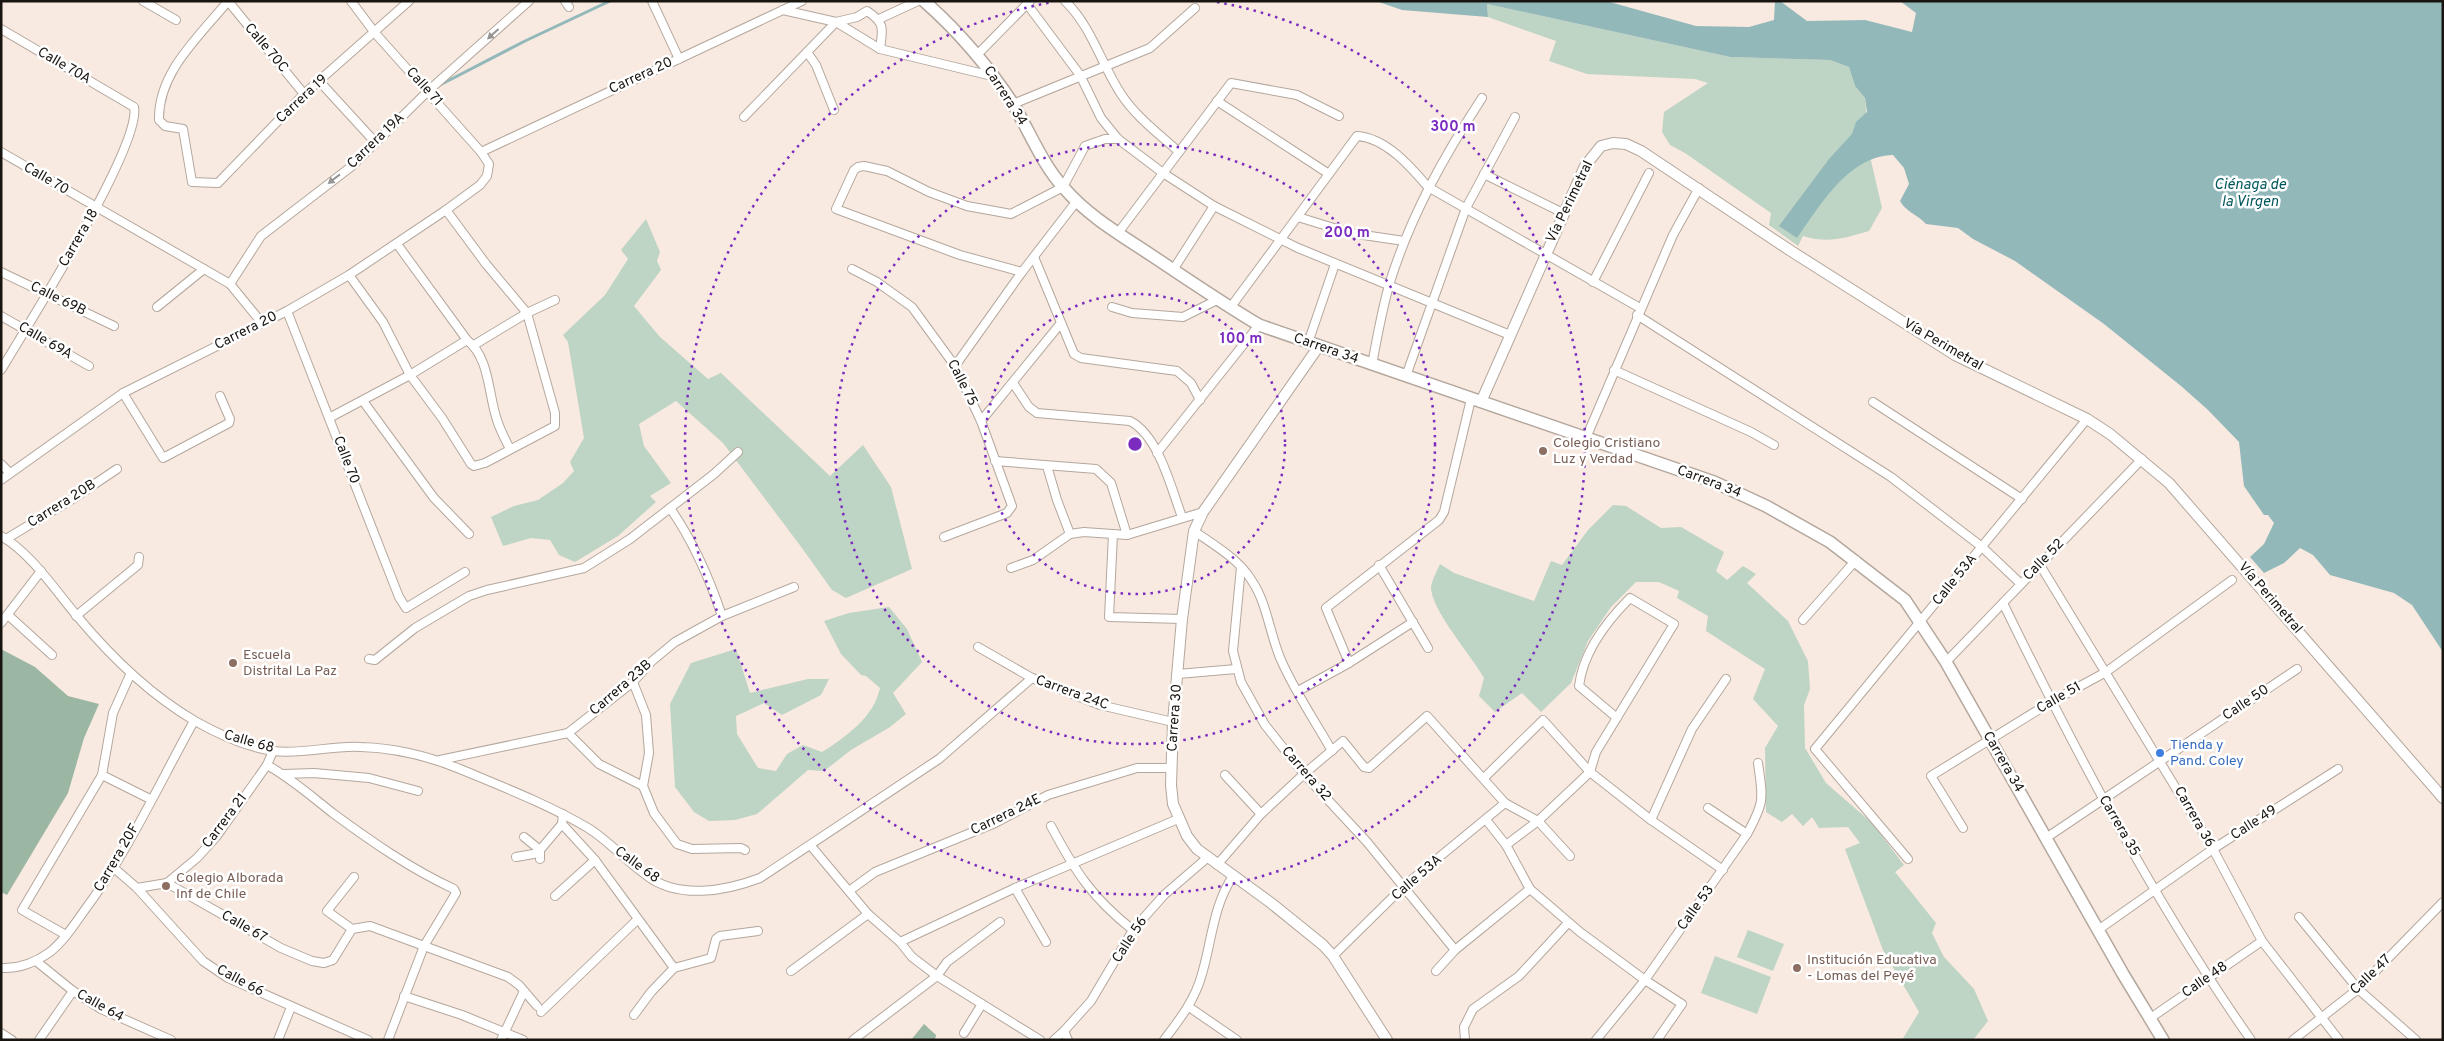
<svg xmlns="http://www.w3.org/2000/svg" width="2444" height="1041" font-family="Overpass,sans-serif">
  <rect width="100%" height="100%" fill="#f8eae0"/>
  <g fill="#bed4c4">
    <path d="M1487 4 1730 57 1830 60 1849 67 1855 86 1865 98 1869 152 1882 208 1869 231C1844 238 1829 244 1803 236L1798 246 1769 225 1771 213 1685 153 1670 145 1662 132 1664 112 1708 83 1695 79 1587 74 1549 61 1556 41 1488 17Z"/>
    <path d="M646 219 660 252 657 261 661 270 634 306 660 337 708 379 721 373 830 476 863 445 891 487 912 569 846 598 832 590 802 548 723 443 676 401 639 424 644 446 671 483 650 496 656 502 618 536 575 562 559 555 550 540 531 538 503 546 491 517 514 506 538 500 563 483 574 471 570 462 584 438 568 342 563 335 605 295 628 259 621 250Z"/>
    <path d="M1613 505 1626 506 1661 528 1681 527 1724 552 1716 571 1727 580 1743 566 1756 574 1747 583 1788 621 1808 661 1810 689 1804 705 1805 748 1826 783 1872 823 1904 865 1895 872 1936 923 1932 933 1944 957 1974 989 1988 1021 1973 1040H1902L1919 1012 1883 950 1845 849 1860 843 1848 827 1819 828 1812 817 1803 826 1792 814 1782 822 1766 812 1765 748 1778 726 1753 699 1765 669 1706 631 1708 616 1677 598 1679 591 1659 582H1636L1611 607 1588 641 1571 683 1541 712 1522 693 1495 712 1479 696 1484 678C1471 655 1431 610 1431 587 1432 580 1437 571 1440 564L1454 573 1534 601 1551 561 1562 565 1588 530Z"/>
    <path d="M889 607 907 629 922 662 893 693 906 714 890 727 851 750 824 771 808 770 757 814 735 820 709 821 694 812 675 787 670 704 691 663 736 649 750 693 808 679H829L821 695 782 715 764 703 736 716 737 734 758 768 776 771 787 754 803 745 822 752C846 737 874 717 880 688L866 676 861 675 841 654 824 621 849 613Z"/>
    <path d="M1748 930 1784 944 1773 971 1737 957Z"/>
    <path d="M1715 956 1771 977 1757 1014 1701 993Z"/>
  </g>
  <g fill="#9bb6a3">
    <path d="M1 649 35 667 68 696 99 704 84 738 68 793 7 895 1 892Z"/>
    <path d="M924 1024 936 1035 935 1040H911Z"/>
  </g>
  <path fill="#92b8ba" d="M1376 1H1606L1696 26 1749 27 1774 20 1775 1H1780L1807 21 1865 20 1912 32 1916 13 1900 1H2443V652L2412 605 2394 593 2330 575 2313 555 2300 548 2284 563 2264 573 2250 557 2264 544 2274 523 2268 515H2264L2244 486 2239 442 2207 409 2181 386 2104 324 2015 261 1973 239 1958 228 1926 224C1917 214 1906 212 1900 201L1909 184 1904 168 1893 155C1848 156 1820 206 1797 238L1779 226 1829 159 1852 134 1856 122 1867 112 1865 98 1855 86 1849 67 1830 60 1730 57 1487 4 1488 17 1402 10Z"/>
  <g fill="none" stroke-linecap="round" stroke-linejoin="round">
    <path stroke="#92b8ba" stroke-width="3" d="M438 86 525 41 610 1"/>
    <defs>
      <g id="minor">
        <path d="M143 1 176 20"/>
        <path d="M565 1 569 7"/>
        <path d="M652 1 679 59"/>
        <path d="M1065 1C1092 27 1101 64 1121 94 1136 117 1159 134 1179 152"/>
        <path d="M1027 4 1080 75 1101 118 1118 139 1163 173 1214 206 1298 248 1510 335"/>
        <path d="M783 10 836 22 880 49"/>
        <path d="M879 19 918 1"/>
        <path d="M1 29 134 107C142 145 26 328 1 370"/>
        <path d="M807 52 816 65 834 110"/>
        <path d="M977 55 1030 1"/>
        <path d="M320 82 375 142"/>
        <path d="M304 94 228 1C199 37 158 72 159 120L165 126 183 129 192 182 218 183 304 94 409 1"/>
        <path d="M1217 101 1329 174"/>
        <path d="M1013 104 1150 48 1195 8"/>
        <path d="M744 117 836 22 857 17 867 11C885 23 883 28 880 49L992 76"/>
        <path d="M1 152 230 284 262 323"/>
        <path d="M481 152 802 1"/>
        <path d="M1484 174 1563 213"/>
        <path d="M1298 217 1350 233 1404 241"/>
        <path d="M1118 233 1231 83 1297 95 1339 116"/>
        <path d="M397 244 467 340C490 358 488 394 497 420 500 430 505 439 510 449"/>
        <path d="M1034 257 1074 354 1081 358 1177 371 1191 383 1200 400"/>
        <path d="M852 269 877 282 912 307 955 366 981 421 1012 506 1007 513 944 537"/>
        <path d="M1173 270 1214 206"/>
        <path d="M1 272 114 326"/>
        <path d="M1022 272 960 255 836 209 854 170 858 167 864 166 887 171 929 192 967 206 1011 214 1063 187 1085 146 1105 139H1118"/>
        <path d="M349 275 383 322 410 375 442 418 471 464 474 466 485 463 555 426V413L527 313 486 264 446 210"/>
        <path d="M1593 282 1649 173"/>
        <path d="M230 284 261 236 352 166 428 91 529 1"/>
        <path d="M157 307 204 269"/>
        <path d="M1112 307 1132 313 1183 317 1217 300"/>
        <path d="M1230 308 1357 136C1386 138 1410 166 1428 187L1640 308"/>
        <path d="M287 311 399 597 406 608 465 572"/>
        <path d="M1637 315 1891 477 1982 547 2021 584"/>
        <path d="M1 316 89 366"/>
        <path d="M1308 343 1335 264"/>
        <path d="M474 345 527 313 555 300"/>
        <path d="M1372 365C1377 337 1382 309 1390 282 1411 215 1444 156 1482 98"/>
        <path d="M955 366 1022 272 1076 202"/>
        <path d="M1614 370 1751 432 1774 445"/>
        <path d="M1406 376 1466 208 1515 117"/>
        <path d="M1013 383 1029 407 1037 413 1130 421C1159 436 1171 488 1182 517"/>
        <path d="M123 393 163 458 229 423 230 419 220 396"/>
        <path d="M363 401 434 498 469 534"/>
        <path d="M1873 402 2022 499"/>
        <path d="M329 418 410 375 467 340"/>
        <path d="M981 421 1061 323"/>
        <path d="M1586 438 1673 235 1699 188"/>
        <path d="M1157 453 1259 325"/>
        <path d="M995 461 1096 469 1111 483 1127 535"/>
        <path d="M1 464 10 473"/>
        <path d="M1047 466 1057 500 1070 534"/>
        <path d="M1 480 123 393 287 311 349 275 446 210 480 185 487 176 489 164 481 152 375 33 351 1"/>
        <path d="M670 508C693 541 709 577 722 616"/>
        <path d="M1194 531C1214 545 1239 559 1252 581 1267 603 1270 635 1281 660 1295 692 1315 721 1332 751"/>
        <path d="M1113 534 1109 617 1182 619"/>
        <path d="M1 536C31 553 55 590 77 616 111 657 149 694 195 721 218 734 246 747 273 751 302 755 332 745 361 747 396 748 428 756 460 769 503 787 547 804 588 828 609 841 626 861 646 875 678 900 726 891 760 878L939 759 1032 678"/>
        <path d="M6 539 74 498 117 469"/>
        <path d="M1379 565 1428 648"/>
        <path d="M2040 565 2213 849 2262 941 2339 1040"/>
        <path d="M1241 567 1233 651 1241 682 1265 725 1304 774 1367 842 1455 950"/>
        <path d="M1011 568 1033 560 1070 534 1084 532 1127 535 1203 512"/>
        <path d="M2003 603C2076 753 2155 903 2251 1040"/>
        <path d="M8 615 52 655"/>
        <path d="M76 616 138 565 139 557"/>
        <path d="M1803 620 1856 560"/>
        <path d="M1 623 41 571"/>
        <path d="M978 647 1032 678 1100 705 1173 722"/>
        <path d="M369 659 375 660 415 628 469 596 487 590 584 568 630 539 714 474 738 452"/>
        <path d="M1946 662 2142 459"/>
        <path d="M1349 663 1326 608 1439 520 1444 512 1471 399"/>
        <path d="M1178 674 1236 669"/>
        <path d="M633 682 646 715 649 753 643 786 654 813 677 844 692 849 741 848 745 850"/>
        <path d="M1298 691 1349 663 1413 622"/>
        <path d="M568 733 599 764 643 786"/>
        <path d="M440 760 568 733 633 682 652 661 675 642 722 616 794 587"/>
        <path d="M267 765C291 778 312 797 334 814 372 842 411 869 454 889L456 893 424 946 388 1040"/>
        <path d="M284 774 314 773 369 778 418 791"/>
        <path d="M102 775 150 799"/>
        <path d="M1225 775 1261 814"/>
        <path d="M1484 778 1543 720 1590 772 1651 820 1723 870"/>
        <path d="M1708 808 1747 834"/>
        <path d="M563 814 562 824 595 860 674 968"/>
        <path d="M1651 820 1692 729 1726 679"/>
        <path d="M1487 821 1506 845 1530 889 1580 932 1645 980 1682 1004 1657 1040"/>
        <path d="M1051 826C1075 871 1092 898 1133 930"/>
        <path d="M1963 828 1931 776 2051 702 2106 672 2232 580"/>
        <path d="M524 837 540 850"/>
        <path d="M2046 838 2297 669"/>
        <path d="M1506 845 1538 821 1590 772 1596 752 1674 624 1630 598C1607 621 1583 653 1579 686L1617 718"/>
        <path d="M811 846 868 914 900 942 912 957 937 976 1040 1040"/>
        <path d="M516 857 539 853"/>
        <path d="M540 859V850L562 824"/>
        <path d="M1908 859 1815 749 2087 419"/>
        <path d="M1217 865 1261 814 1304 774 1343 741 1364 767 1369 768 1427 716 1505 803 1538 821 1570 856"/>
        <path d="M114 868 137 888 203 961 228 978 368 1040"/>
        <path d="M354 877 327 911 352 929 370 926 508 977 519 985 537 1006"/>
        <path d="M167 883 281 948 312 961 324 963 333 960 352 929"/>
        <path d="M137 888 167 883 197 858 216 837 267 765 273 751"/>
        <path d="M1015 888 1046 942"/>
        <path d="M849 891 875 872 995 823 1048 795 1137 768H1172"/>
        <path d="M555 896 595 860"/>
        <path d="M2299 917 2358 989 2416 1040"/>
        <path d="M2098 930 2213 849 2338 769"/>
        <path d="M66 935 22 910 102 775 113 713 130 675"/>
        <path d="M900 942 1015 888 1178 819"/>
        <path d="M1333 956 1404 886 1505 803"/>
        <path d="M36 961 73 991 101 1009 171 1040"/>
        <path d="M1 968C19 969 36 962 50 952 64 941 74 925 84 911 128 852 159 784 194 721"/>
        <path d="M791 971 868 914"/>
        <path d="M1436 971 1455 950 1530 889"/>
        <path d="M404 996 462 1015 523 1040"/>
        <path d="M1189 1007 1237 1040"/>
        <path d="M541 1012 637 920"/>
        <path d="M634 1015 651 992 674 968 711 958 716 939 720 936 758 931"/>
        <path d="M2149 1019 2262 941"/>
        <path d="M1064 1031 1091 1001 1133 930 1164 895 1207 858"/>
        <path d="M1 1033 12 1040"/>
        <path d="M964 1033 982 1004"/>
        <path d="M39 1040 73 991"/>
        <path d="M278 1040 291 1007"/>
        <path d="M501 1040 524 991"/>
        <path d="M853 1040 937 976 947 962 1000 922"/>
        <path d="M1054 1040 1064 1031 1068 1040"/>
        <path d="M1164 1040C1180 1019 1195 1000 1202 974 1212 940 1213 906 1233 876"/>
        <path d="M1465 1040 1464 1027 1473 1009 1519 976 1568 923"/>
        <path d="M1596 1040 1645 980 1747 834C1765 801 1763 799 1758 763"/>
        <path d="M2293 1040 2358 989 2443 902"/>
      </g>
      <g id="tertiary">
        <path d="M1319 346 1203 512 1194 531 1182 619 1173 722 1171 785 1173 804 1187 836 1197 849 1271 903 1323 945 1333 956 1387 1040"/>
        <path d="M1481 402 1585 166 1601 146 1613 143 1626 144 1641 151 1791 251 1955 355 2087 419 2110 434 2169 483 2443 798"/>
      </g>
      <path id="secondary" d="M924 1C958 31 988 66 1013 104 1030 132 1042 164 1064 188 1088 216 1121 235 1151 255 1187 279 1222 303 1259 325L1714 482 1766 506 1830 542 1905 600 1946 662 2123 974 2163 1040"/>
    </defs>
    <use href="#minor" stroke="#b4a79d" stroke-width="10"/>
    <use href="#tertiary" stroke="#b4a79d" stroke-width="12"/>
    <use href="#secondary" stroke="#b4a79d" stroke-width="14"/>
    <use href="#minor" stroke="#fff" stroke-width="8"/>
    <use href="#tertiary" stroke="#fff" stroke-width="10"/>
    <use href="#secondary" stroke="#fff" stroke-width="11"/>
  </g>
  <defs><path id="oneway-solid" d="M-6-.8H1V-3.2L6.5 0L1 3.2V.8H-6Z" transform="scale(1.25)"/></defs>
  <g fill="#979593">
    <use href="#oneway-solid" transform="translate(493 34) rotate(138)"/>
    <use href="#oneway-solid" transform="translate(334 179) rotate(142)"/>
  </g>
  <g fill="none" stroke="#7b2cbf" stroke-width="2.5" stroke-dasharray="2.5 5">
    <circle cx="1135" cy="444" r="150"/>
    <circle cx="1135" cy="444" r="300"/>
    <path d="M1217 2A450 450 0 1 1 1053 2"/>
  </g>
  <g fill="#8d6e63" stroke="#fff" stroke-width="2">
    <circle cx="1543" cy="451" r="5"/>
    <circle cx="233" cy="663" r="5"/>
    <circle cx="166" cy="886" r="5"/>
    <circle cx="1797" cy="968" r="5"/>
  </g>
  <circle fill="#3f7fe0" stroke="#fff" stroke-width="2" cx="2160" cy="753" r="5"/>
  <g text-anchor="middle" dominant-baseline="central" stroke-width="5" stroke-linejoin="round" paint-order="stroke">
    <g font-size="14" fill="#181410" stroke="#fff">
      <text transform="translate(266 48) rotate(50)">Calle 70C</text>
      <text transform="translate(64 66) rotate(30)">Calle 70A</text>
      <text transform="translate(641 76) rotate(-25)">Carrera 20</text>
      <text transform="translate(424 87) rotate(48)">Calle 71</text>
      <text transform="translate(1005 96) rotate(57)">Carrera 34</text>
      <text transform="translate(302 99) rotate(-43)">Carrera 19</text>
      <text transform="translate(376 141) rotate(-44)">Carrera 19A</text>
      <text transform="translate(46 179) rotate(30)">Calle 70</text>
      <text transform="translate(1570 202) rotate(-64)">Vía Perimetral</text>
      <text transform="translate(79 238) rotate(-60)">Carrera 18</text>
      <text transform="translate(58 299) rotate(26)">Calle 69B</text>
      <text transform="translate(246 331) rotate(-27)">Carrera 20</text>
      <text transform="translate(45 341) rotate(30)">Calle 69A</text>
      <text transform="translate(1943 345) rotate(30)">Vía Perimetral</text>
      <text transform="translate(1326 349) rotate(19)">Carrera 34</text>
      <text transform="translate(962 383) rotate(63)">Calle 75</text>
      <text transform="translate(346 460) rotate(69)">Calle 70</text>
      <text transform="translate(1709 482) rotate(21)">Carrera 34</text>
      <text transform="translate(62 504) rotate(-32)">Carrera 20B</text>
      <text transform="translate(2044 560) rotate(-46)">Calle 52</text>
      <text transform="translate(1955 580) rotate(-51)">Calle 53A</text>
      <text transform="translate(2270 598) rotate(49)">Vía Perimetral</text>
      <text transform="translate(621 688) rotate(-41)">Carrera 23B</text>
      <text transform="translate(1072 693) rotate(20)">Carrera 24C</text>
      <text transform="translate(2059 698) rotate(-30)">Calle 51</text>
      <text transform="translate(2246 703) rotate(-34)">Calle 50</text>
      <text transform="translate(1175 718) rotate(-86)">Carrera 30</text>
      <text transform="translate(249 742) rotate(16)">Calle 68</text>
      <text transform="translate(2003 762) rotate(60)">Carrera 34</text>
      <text transform="translate(1306 774) rotate(49)">Carrera 32</text>
      <text transform="translate(1006 815) rotate(-26)">Carrera 24E</text>
      <text transform="translate(2194 817) rotate(60)">Carrera 36</text>
      <text transform="translate(225 821) rotate(-53)">Carrera 21</text>
      <text transform="translate(2254 823) rotate(-33)">Calle 49</text>
      <text transform="translate(2119 826) rotate(60)">Carrera 35</text>
      <text transform="translate(117 858) rotate(-60)">Carrera 20F</text>
      <text transform="translate(637 865) rotate(36)">Calle 68</text>
      <text transform="translate(1417 878) rotate(-41)">Calle 53A</text>
      <text transform="translate(1696 908) rotate(-54)">Calle 53</text>
      <text transform="translate(244 927) rotate(30)">Calle 67</text>
      <text transform="translate(1130 940) rotate(-57)">Calle 56</text>
      <text transform="translate(2371 975) rotate(-44)">Calle 47</text>
      <text transform="translate(2205 980) rotate(-35)">Calle 48</text>
      <text transform="translate(240 981) rotate(28)">Calle 66</text>
      <text transform="translate(100 1006) rotate(29)">Calle 64</text>
    </g>
    <g font-size="14" fill="#785e54" stroke="#fff" text-anchor="start">
      <text x="1553" y="443">Colegio Cristiano<tspan x="1553" dy="16">Luz y Verdad</tspan></text>
      <text x="243" y="655">Escuela<tspan x="243" dy="16">Distrital La Paz</tspan></text>
      <text x="176" y="878">Colegio Alborada<tspan x="176" dy="16">Inf de Chile</tspan></text>
      <text x="1807" y="960">Institución Educativa<tspan x="1807" dy="16">- Lomas del Peyé</tspan></text>
    </g>
    <g font-size="14" fill="#366cbe" stroke="#fff" text-anchor="start">
      <text x="2170" y="745">Tienda y<tspan x="2170" dy="16">Pand. Coley</tspan></text>
    </g>
    <g font-size="15" font-style="italic" fill="#00565a" stroke="#fff">
      <text x="2250" y="185">Ciénaga de<tspan x="2250" dy="17">la Virgen</tspan></text>
    </g>
  </g>
  <circle cx="1135" cy="444" r="8" fill="#7b2cbf" stroke="#fff" stroke-width="2.5"/>
  <g font-size="15" text-anchor="middle" font-weight="bold" fill="#7b2cbf" stroke="#fff" stroke-width="5" stroke-linejoin="round" paint-order="stroke">
    <text x="1453" y="131">300 m</text>
    <text x="1347" y="237">200 m</text>
    <text x="1241" y="343">100 m</text>
  </g>
  <rect width="2444" height="1041" fill="none" stroke="#181410" stroke-width="5"/>
</svg>
